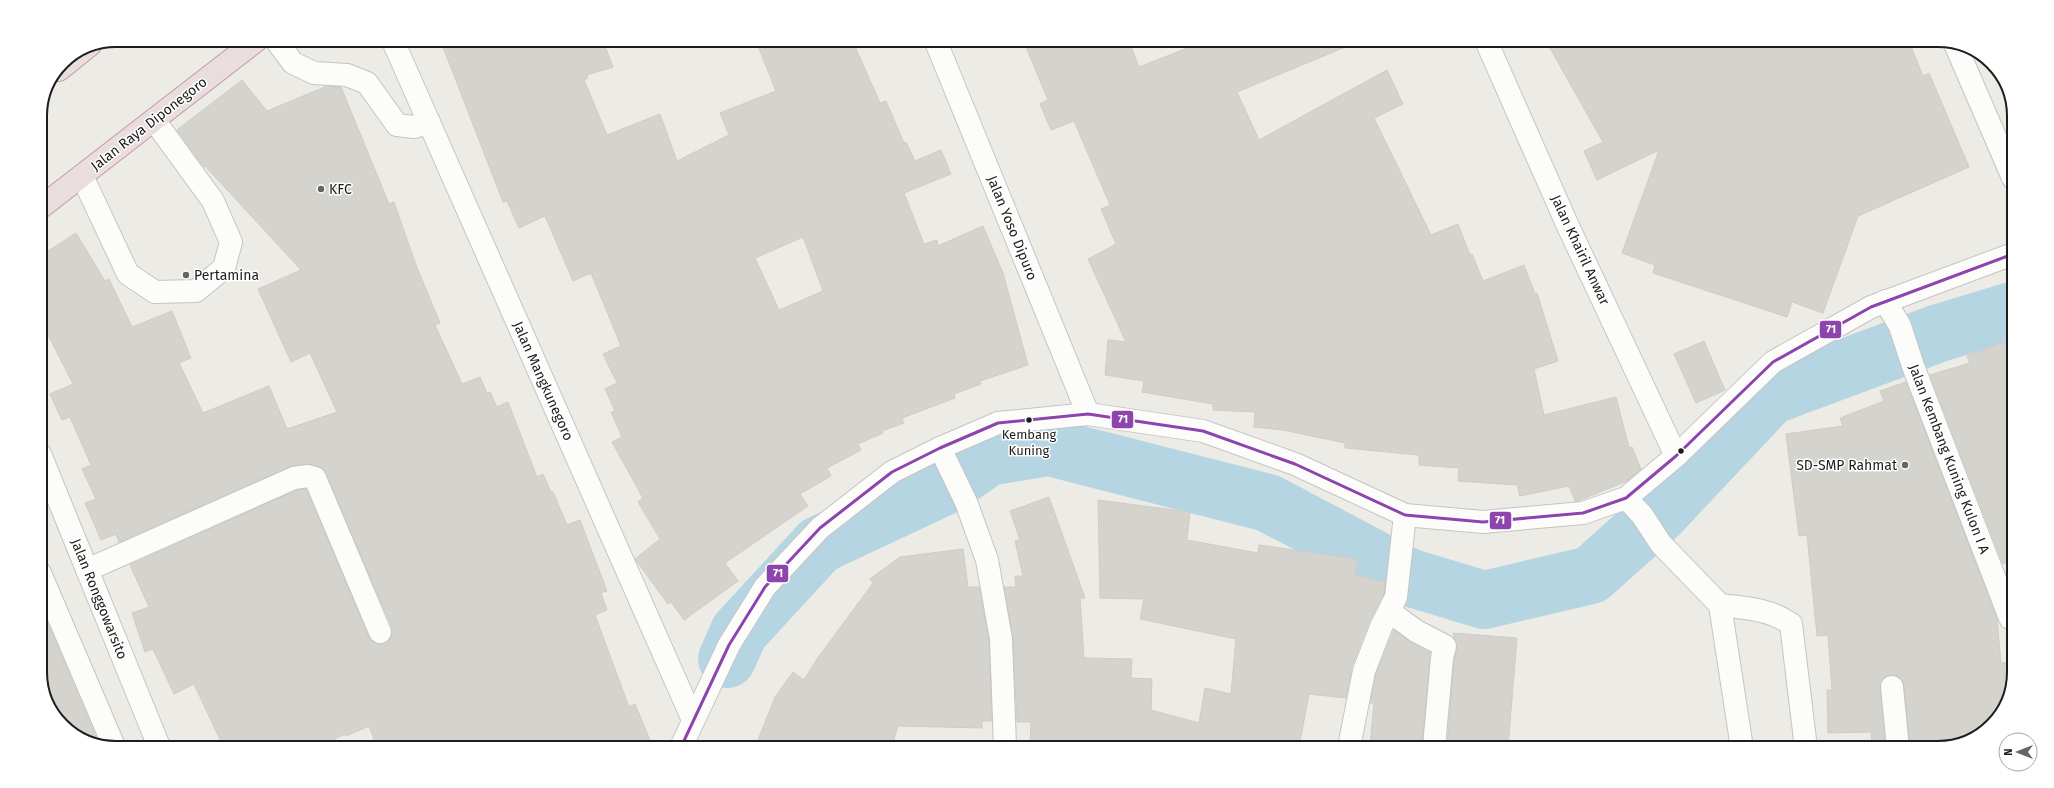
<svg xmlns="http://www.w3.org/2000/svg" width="2054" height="788" font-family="'Fira Sans',sans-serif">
  <rect width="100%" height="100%" fill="#ecebe6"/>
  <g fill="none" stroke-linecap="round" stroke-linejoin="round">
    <path stroke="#b6d5e2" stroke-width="58" d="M727 659 739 632 819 545 951 483 988 457 1049 447 1268 503 1408 577 1484 600 1591 575 1658 515 1770 396 1939 333 2012 311"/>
  </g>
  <g fill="#d5d3ce" stroke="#cfccc7" fill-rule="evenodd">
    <path d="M458 41H603L613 67 587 75 588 78 584 80 607 135 660 114 677 161 729 135 720 113 776 91 756 41 853 42 880 103 886 101 904 143 906 142 915 161 941 150 951 174 904 193 924 244 937 240 938 246 983 226 1003 273 1028 365 980 381 981 384 954 394 955 398 902 418 904 423 882 431 883 433 858 444 861 450 827 468 831 476 800 494 808 506 725 563 738 581 684 620 671 602 668 604 635 559 660 539 638 502 643 498 612 442 622 437 611 412 615 411 605 389 617 383 603 354 621 346 591 273 573 281 545 216 519 228 507 201 503 202 443 47ZM803 237 823 291 779 310 755 258Z"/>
    <path d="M1024 42H1129L1139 67 1203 42 1355 43 1237 92 1259 140 1387 70 1403 104 1374 118 1431 235 1458 224 1470 255 1472 254 1483 281 1524 265 1535 294 1537 293 1558 361 1534 369 1544 415 1616 397 1629 448 1632 447 1641 469 1627 481 1578 501H1575L1569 486 1520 496 1517 485 1458 481 1459 468 1419 465V455L1345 448V443L1283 430 1254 427 1255 412 1213 410V404L1142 392 1144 381 1105 375 1108 340 1126 342 1088 259 1116 244 1101 209 1110 205 1074 121 1051 130 1040 104 1048 100Z"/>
    <path d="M1547 43 1910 44 1923 76 1929 73 1969 167 1858 216 1823 313 1792 302 1787 317 1653 273 1655 265 1622 253 1659 150 1597 180 1584 151 1603 142Z"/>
    <path d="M242 80 267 111 327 86 341 87 389 204 394 202 416 265 440 323 435 325 462 384 480 377 487 393 490 392 497 407 508 402 537 477 543 474 551 492H553L567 525 580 520 607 591 601 593 607 610 595 615 629 707 635 704 652 745H376L369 726 346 736 345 734 324 744H222L194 684 174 694 153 649 145 652 132 613 149 607 130 565 297 490 306 489 369 637 373 642 379 644H384L390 640 392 634V627L323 468 307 464 289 467 119 542 116 534 101 540 85 503 96 499 82 469 91 465 70 417 62 420 50 394 73 384 40 319V256L76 233 105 281 109 279 132 327 172 311 191 358 179 363 203 413 269 386 287 429 337 412 310 353 291 362 258 289 301 270 205 166 204 167 177 130Z"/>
    <path d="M2012 339 2011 562 2003 564 1930 375 1970 363 1967 356Z"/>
    <path d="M1704 341 1725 390 1696 403 1674 354Z"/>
    <path d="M1906 382 1997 619 2001 663 2010 662V696L1980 735 1938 748H1910L1904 685 1902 679 1897 676 1891 675 1884 677 1880 682V688L1885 748H1872L1871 732 1828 733 1827 690H1832L1828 635 1817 636 1807 535 1799 536 1786 434 1843 426 1840 418 1884 401 1880 391Z"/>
    <path d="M1049 497 1085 598H1080L1084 658 1132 659 1131 678 1152 679 1151 710 1199 723 1205 688 1231 694 1236 639 1140 619 1144 599 1100 598 1098 500 1190 512 1187 540 1258 553 1259 545 1357 559 1355 574 1385 582 1384 593 1369 622 1352 666 1346 698 1309 694 1299 747 1160 746 1088 744V746H1030L1031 722H1017L1013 639 1004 587H1016L1015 576H1023L1015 541 1020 540 1010 511Z"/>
    <path d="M963 549 968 587H979L989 640 992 721H982V728L898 726 892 746 756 745 775 697 793 672 804 680 817 659 873 583 870 579 900 557Z"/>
    <path d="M40 605 99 744H92L56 718 40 677Z"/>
    <path d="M1394 630 1410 642 1430 653 1422 747H1370L1374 703H1370L1376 674Z"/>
    <path d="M1453 633 1517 638 1508 747H1447L1454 660 1457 649Z"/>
  </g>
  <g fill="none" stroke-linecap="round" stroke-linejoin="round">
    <defs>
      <g id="minor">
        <path d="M276 40 293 63 314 73 347 75 367 83 397 125 414 127 429 122"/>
        <path d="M393 41 693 720"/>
        <path d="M936 42 1088 414"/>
        <path d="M1487 43 1567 224 1676 456"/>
        <path d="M1955 44 2013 178"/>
        <path d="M82 176 128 274 155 292 196 291 224 268 231 242 213 201 154 120"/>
        <path d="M1885 301 1900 326 1913 366 2010 618"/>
        <path d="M940 448 966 502 987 560 1001 639 1005 746"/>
        <path d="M40 454 158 744"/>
        <path d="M1626 498 1642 515 1661 544 1720 605 1742 748"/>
        <path d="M87 570 294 478 308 476 315 478 380 632"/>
        <path d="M40 573 113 744"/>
        <path d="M1720 605C1745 608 1770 609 1791 624L1806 748"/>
        <path d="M1389 611 1416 631 1445 646 1442 658 1434 747"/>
        <path d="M1892 687 1898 748"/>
        <path d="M682 745 729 645 765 587 820 528 892 472 940 448 998 423 1088 414 1203 431 1295 464 1405 515 1483 522 1583 513 1626 498 1676 456 1773 362 1871 307 2013 254"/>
        <path d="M1349 747 1364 671 1381 627 1396 597 1405 515"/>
      </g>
      <g id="highway">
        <path d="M59 70 90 45"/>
        <path d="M40 208 257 40"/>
      </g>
    </defs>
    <use href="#minor" stroke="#c4c4c2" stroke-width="24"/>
    <use href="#highway" stroke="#c49ba2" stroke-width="24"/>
    <use href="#minor" stroke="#fcfcfb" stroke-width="22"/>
    <use href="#highway" stroke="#eaddde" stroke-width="22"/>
    <defs>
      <path id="bus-1" d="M682 745 729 645 765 587 820 528 892 472 940 448 998 423 1088 414 1203 431 1295 464 1405 515 1483 522 1583 513 1626 498 1676 456 1773 362 1871 307 2013 254"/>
    </defs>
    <use href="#bus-1" stroke="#fff" stroke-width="6"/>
    <use href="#bus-1" stroke="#8e44ad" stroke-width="3"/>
  </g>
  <g fill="#656563" stroke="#fff" stroke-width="1.5">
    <circle cx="321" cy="189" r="4"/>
    <circle cx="186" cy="275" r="4"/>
    <circle cx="1905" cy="465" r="4"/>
  </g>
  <g fill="#1d1d1d" stroke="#fff" stroke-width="1.5">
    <circle cx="1029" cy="420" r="3.5"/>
    <circle cx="1681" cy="451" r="3.5"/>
  </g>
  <g text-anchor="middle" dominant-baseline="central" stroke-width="3" stroke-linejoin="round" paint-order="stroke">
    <g font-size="13" fill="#1d1d1d" stroke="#fff">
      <text x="1029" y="434">Kembang<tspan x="1029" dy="16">Kuning</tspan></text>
    </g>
    <g font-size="14" fill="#1d1d1d" stroke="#fff">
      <text transform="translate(149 124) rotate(-38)">Jalan Raya Diponegoro</text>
      <text transform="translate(1012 228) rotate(68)">Jalan Yoso Dipuro</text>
      <text transform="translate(1580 250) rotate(65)">Jalan Khairil Anwar</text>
      <text transform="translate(543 381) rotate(66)">Jalan Mangkunegoro</text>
      <text transform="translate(1949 459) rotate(69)">Jalan Kembang Kuning Kulon I A</text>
      <text transform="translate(99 599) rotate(68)">Jalan Ronggowarsito</text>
    </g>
    <g font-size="14" fill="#1d1d1d" stroke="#fff" text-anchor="start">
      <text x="329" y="189">KFC</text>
      <text x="194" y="275">Pertamina</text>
      <text x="1897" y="465" text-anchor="end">SD-SMP Rahmat</text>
    </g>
  </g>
  <path d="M0 0H2054V788H0ZM116 47H1938A69 69 0 0 1 2007 116V672A69 69 0 0 1 1938 741H116A69 69 0 0 1 47 672V116A69 69 0 0 1 116 47Z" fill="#fff" fill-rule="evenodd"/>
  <path fill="none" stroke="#1d1d1d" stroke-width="2" d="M116 47H1938A69 69 0 0 1 2007 116V672A69 69 0 0 1 1938 741H116A69 69 0 0 1 47 672V116A69 69 0 0 1 116 47Z"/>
  <g stroke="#fff" stroke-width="1.5">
    <rect x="1819" y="320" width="23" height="19" rx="4" fill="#8e44ad"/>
    <rect x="1111" y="410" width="23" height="19" rx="4" fill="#8e44ad"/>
    <rect x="1489" y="511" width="23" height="19" rx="4" fill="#8e44ad"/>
    <rect x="766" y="564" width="23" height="19" rx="4" fill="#8e44ad"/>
  </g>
  <g font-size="11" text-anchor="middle" font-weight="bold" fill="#fff">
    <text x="1831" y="333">71</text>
    <text x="1123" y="423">71</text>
    <text x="1500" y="524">71</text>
    <text x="778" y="577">71</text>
  </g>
  <g transform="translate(2018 752) rotate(270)"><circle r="19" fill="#ffffff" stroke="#a5a5a5"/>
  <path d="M0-3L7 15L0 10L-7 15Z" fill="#656563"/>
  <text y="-6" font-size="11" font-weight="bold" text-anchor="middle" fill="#1d1d1d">N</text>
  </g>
</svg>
